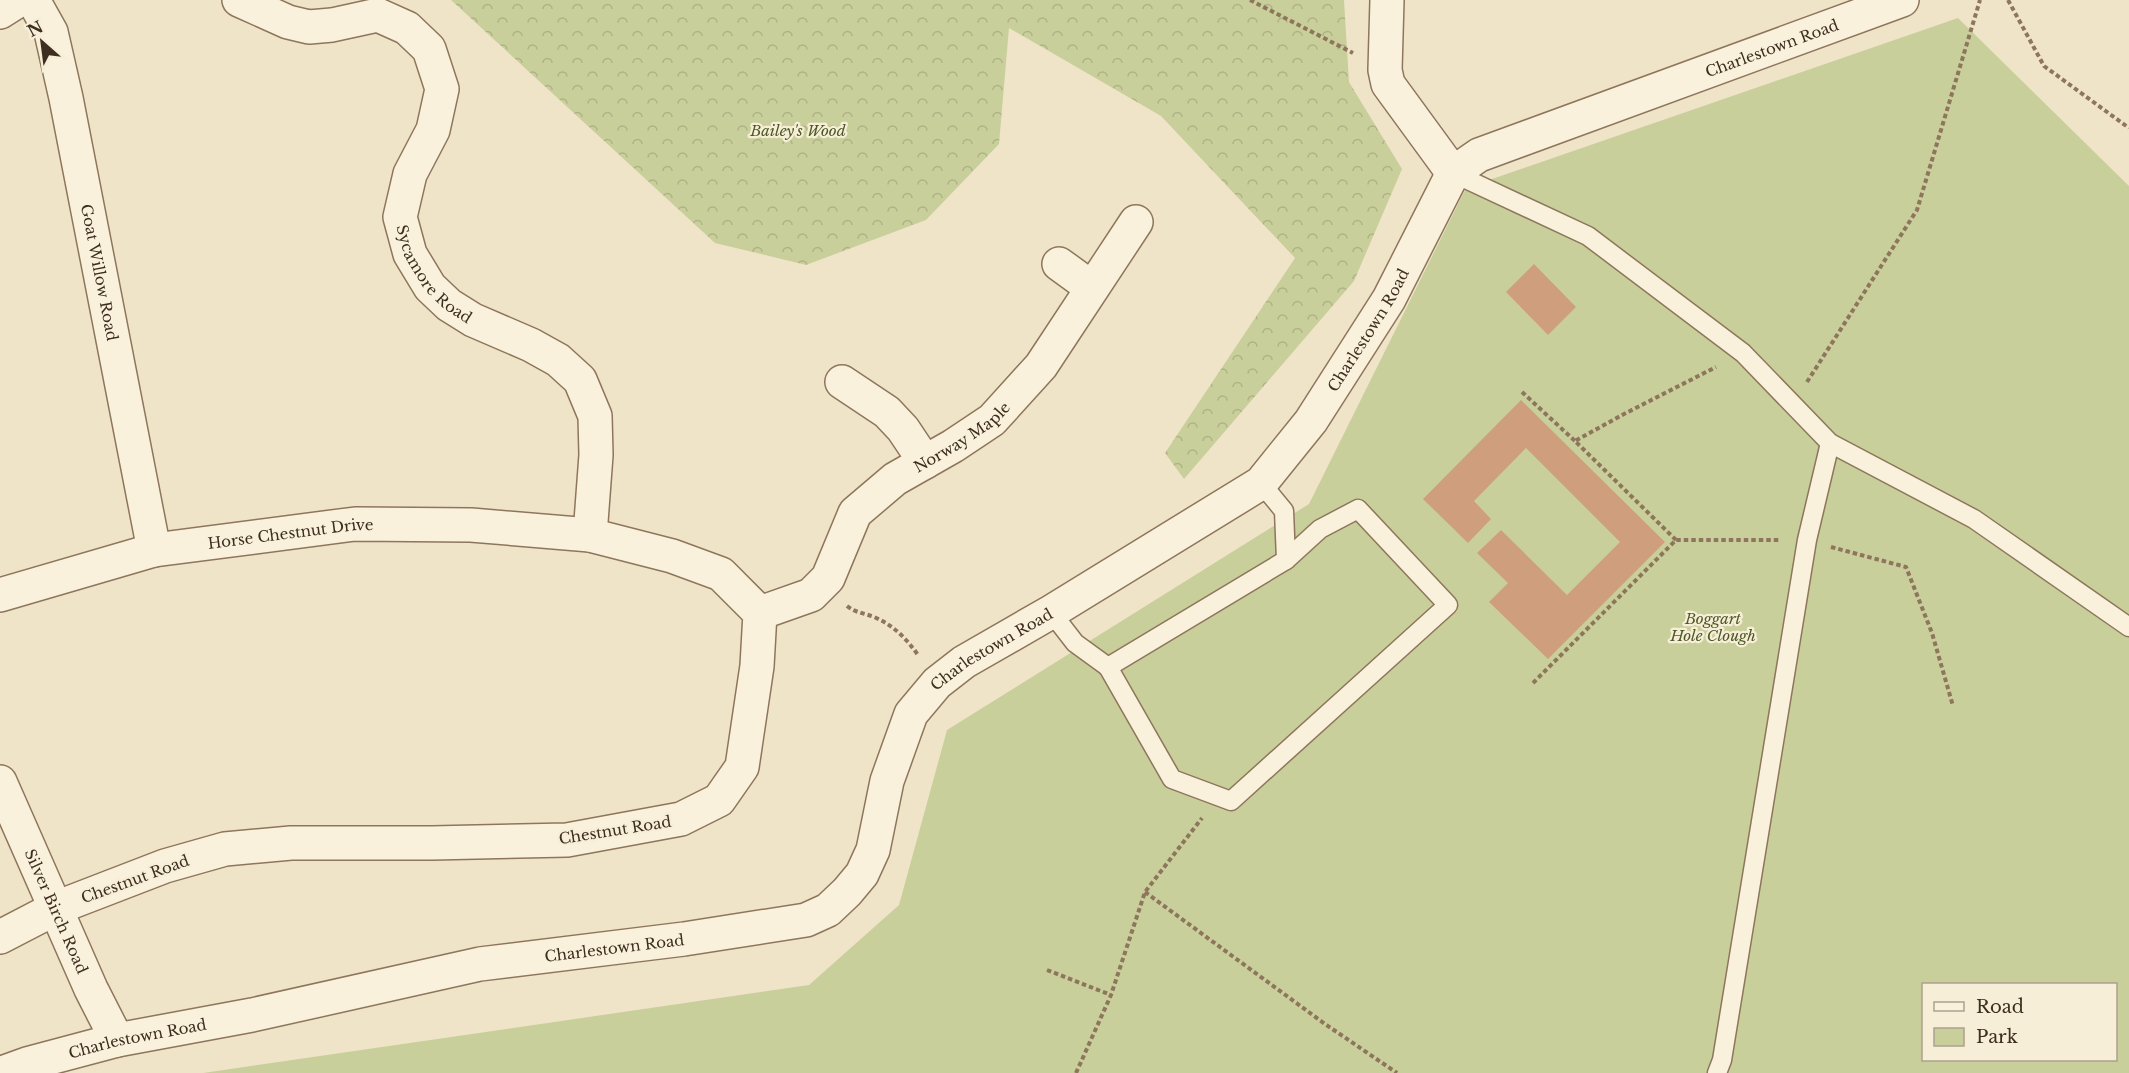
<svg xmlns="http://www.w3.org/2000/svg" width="2129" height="1073" font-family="'Libre Baskerville',serif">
  <defs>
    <pattern id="forest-crowns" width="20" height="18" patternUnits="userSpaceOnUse" patternTransform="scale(1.5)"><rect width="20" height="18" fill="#c9cf9b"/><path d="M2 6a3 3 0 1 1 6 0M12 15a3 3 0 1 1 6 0" fill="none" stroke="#aeb285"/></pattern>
  </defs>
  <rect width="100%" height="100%" fill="#f0e4c8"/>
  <path fill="url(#forest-crowns)" d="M451 0H1344L1349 82 1402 169 1354 281 1184 479 1165 453 1295 258 1161 116 1009 28 999 144 926 220 806 265 715 243Z"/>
  <path fill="#c9cf9b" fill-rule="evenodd" d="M1958 18 2129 186V1073H203L809 985 899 905 947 730 1309 504 1466 188ZM1924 984H2116V1060H1924Z"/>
  <g fill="#cf9f7d">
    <path d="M1534 264 1576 307 1548 335 1506 292Z"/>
    <path d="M1521 400 1665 542 1548 659 1489 602 1508 583 1477 553 1501 530 1567 595 1620 542 1526 448 1474 501 1491 519 1468 543 1423 499Z"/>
  </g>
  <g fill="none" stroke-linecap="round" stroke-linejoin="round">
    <defs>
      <g id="service">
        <path d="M1453 173 1588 236 1743 353 1830 443 1974 519 2129 627"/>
        <path d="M1051 612 1075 643 1108 667 1286 560 1284 511 1261 483"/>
        <path d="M1108 667 1172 779 1231 801 1448 605 1358 509 1320 529 1286 560"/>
        <path d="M1717 1073 1722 1060 1807 540 1830 443"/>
      </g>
      <g id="minor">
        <path id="s1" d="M33 0 51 32 66 98 154 550"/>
        <path id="s2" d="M239 0 288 22 309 27 332 25 378 15 407 28 429 49 442 89 433 130 410 174 400 217 410 254 430 287 449 305 473 320 531 345 558 360 580 380 595 416 596 455 590 535"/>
        <path d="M1387 0 1385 70 1388 84 1453 173"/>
        <path d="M0 12 19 0"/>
        <path d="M1059 264 1092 288"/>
        <path d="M842 382 887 412 903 429 925 462"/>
        <path id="s3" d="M0 595 154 550 355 524 471 525 590 535 672 556 721 574 760 613 757 666 742 767 719 800 681 819 567 840 432 843H291L225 849 165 866 56 908 0 937"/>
        <path id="s4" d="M760 613 811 595 828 578 855 513 895 479 953 446 992 420 1041 366 1136 222"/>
        <path id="s5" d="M0 782 91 989 117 1040"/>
      </g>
      <g id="tertiary">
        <path id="s6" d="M2 1073 27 1064 117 1040 252 1015 480 964 684 939 806 920 828 910 847 892 862 874 873 850 887 781 911 714 937 683 964 662 1051 612 1261 483 1311 421 1389 299 1453 173 1479 155 1902 0"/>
      </g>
    </defs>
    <use href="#service" stroke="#8d765c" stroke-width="21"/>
    <use href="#minor" stroke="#8d765c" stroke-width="36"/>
    <use href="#tertiary" stroke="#8d765c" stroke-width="36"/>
    <g stroke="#8d765c" stroke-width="4" stroke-dasharray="4.5 3" stroke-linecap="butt">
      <path d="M1250 0 1353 53"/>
      <path d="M2008 0 2044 66 2129 128"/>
      <path d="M1807 382 1917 210 1980 0"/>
      <path d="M1522 392 1575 441"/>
      <path d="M1676 540 1575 441 1624 414 1716 367"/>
      <path d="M1831 547 1906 567 1932 633 1953 706"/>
      <path d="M847 606C856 613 864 613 874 617 893 625 906 638 918 655"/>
      <path d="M1533 683 1676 540H1779"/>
      <path d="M1145 892 1325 1024 1397 1073"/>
      <path d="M1047 970 1111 995"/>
      <path d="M1076 1073 1111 995 1145 892 1202 818"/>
    </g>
    <use href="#service" stroke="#faf1dc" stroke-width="18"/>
    <use href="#minor" stroke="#faf1dc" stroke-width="33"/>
    <use href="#tertiary" stroke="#faf1dc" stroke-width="33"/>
  </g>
  <g text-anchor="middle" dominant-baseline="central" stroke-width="4.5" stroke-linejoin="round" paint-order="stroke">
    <g font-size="15" fill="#3d2e20" stroke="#f7eed8">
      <text stroke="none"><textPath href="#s6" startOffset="2192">Charlestown Road</textPath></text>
      <text stroke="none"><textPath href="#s2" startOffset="454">Sycamore Road</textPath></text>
      <text stroke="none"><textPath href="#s1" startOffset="282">Goat Willow Road</textPath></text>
      <text stroke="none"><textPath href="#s6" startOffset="1670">Charlestown Road</textPath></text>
      <text stroke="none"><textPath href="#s4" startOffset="280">Norway Maple</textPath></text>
      <text stroke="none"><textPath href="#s3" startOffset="298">Horse Chestnut Drive</textPath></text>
      <text stroke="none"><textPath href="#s6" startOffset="1166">Charlestown Road</textPath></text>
      <text transform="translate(615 830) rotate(-9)">Chestnut Road</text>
      <text transform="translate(135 879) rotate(-20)">Chestnut Road</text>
      <text stroke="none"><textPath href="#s5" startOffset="141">Silver Birch Road</textPath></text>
      <text stroke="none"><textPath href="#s6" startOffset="626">Charlestown Road</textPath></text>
      <text stroke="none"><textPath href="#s6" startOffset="140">Charlestown Road</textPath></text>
    </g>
    <g font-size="15" font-style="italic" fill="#4d5a26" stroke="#f7eed8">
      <text x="798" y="130">Bailey's Wood</text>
      <text x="1713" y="618">Boggart<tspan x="1713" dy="17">Hole Clough</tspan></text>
    </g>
  </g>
  <rect x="1922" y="983" width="195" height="78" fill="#f7eed8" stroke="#ada18e" stroke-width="1.5"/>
  <rect x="1934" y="1002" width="30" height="9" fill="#faf1dc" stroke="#ada18e" stroke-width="1.5"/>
  <text x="1976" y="1013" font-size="18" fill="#3d2e20">Road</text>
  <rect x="1934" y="1028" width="30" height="18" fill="#c9cf9b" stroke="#ada18e" stroke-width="1.5"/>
  <text x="1976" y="1043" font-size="18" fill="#3d2e20">Park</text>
  <g transform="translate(42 42) rotate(332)" stroke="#f7eed8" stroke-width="4.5" paint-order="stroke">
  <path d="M0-4.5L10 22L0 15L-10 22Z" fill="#3d2e20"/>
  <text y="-9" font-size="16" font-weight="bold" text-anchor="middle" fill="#3d2e20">N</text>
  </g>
</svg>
